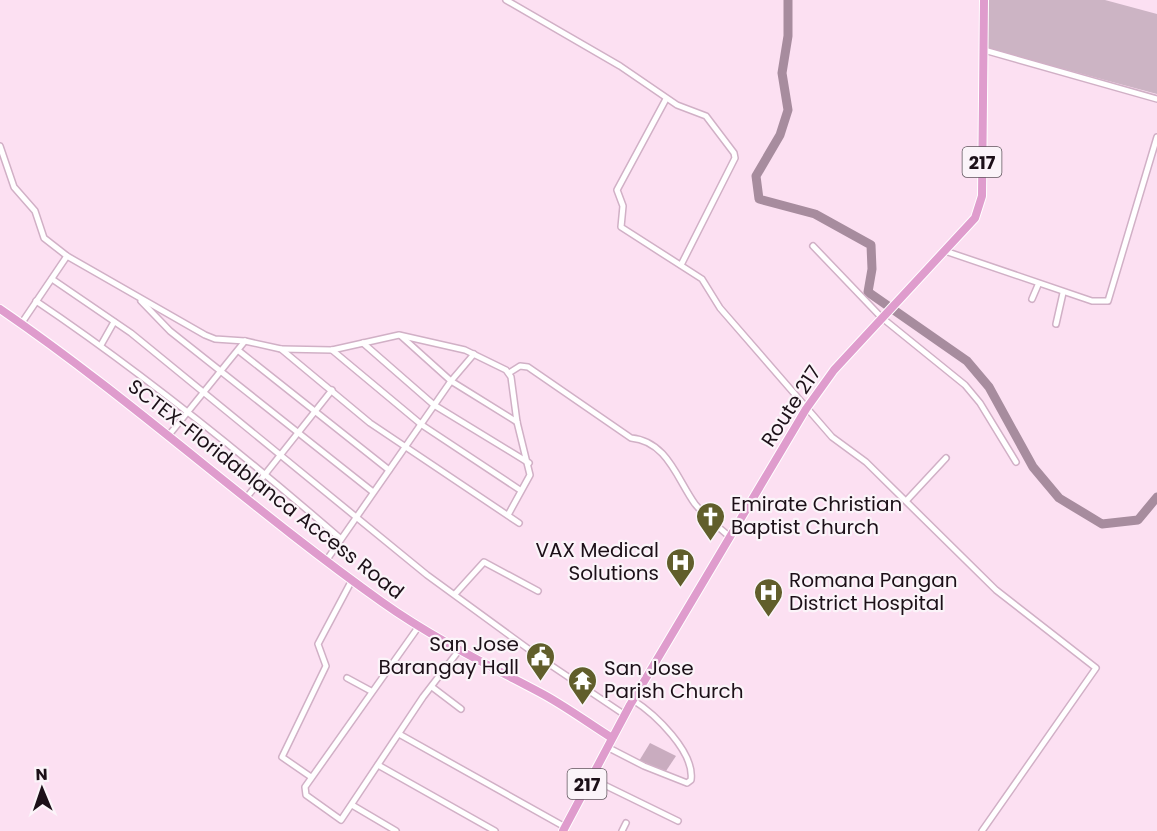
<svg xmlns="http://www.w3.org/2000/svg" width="1157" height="831" font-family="Poppins,sans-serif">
  <rect width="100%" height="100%" fill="#fce0f2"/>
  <path fill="#ccb4c4" d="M985 0H1105L1157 14V94L985 48Z"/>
  <path fill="#c9acbf" d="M650 743 676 756 666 771 639 761Z"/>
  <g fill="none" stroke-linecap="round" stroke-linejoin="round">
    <path stroke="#a78c9e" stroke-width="9" d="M788 0V36L782 73 788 110 780 135 756 176 759 199 815 214 871 245 872 269 868 292 967 361 989 387 1033 467 1059 498 1102 524 1138 520 1157 497"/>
    <defs>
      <g id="street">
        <path d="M506 0 620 66 677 105 706 116 734 153 735 158 681 265"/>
        <path d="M984 50 1157 99"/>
        <path d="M666 99 617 190 623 206 621 227 702 279 720 308 832 437 866 462 996 590 1096 668 982 831"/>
        <path d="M0 146 14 187 35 211 44 238 67 256 205 335 215 339 245 341 281 349 370 423 519 523"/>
        <path d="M813 246 881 317 965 385 980 403 1016 462"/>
        <path d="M945 251 1092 301H1108L1157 137"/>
        <path d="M52 279 131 333 427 575 549 664 625 715"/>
        <path d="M1032 299 1038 285"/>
        <path d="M36 301C143 373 244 455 341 539"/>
        <path d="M141 301 170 331 373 492"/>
        <path d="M21 324 67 256"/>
        <path d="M1056 324 1063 293"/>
        <path d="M401 336 451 381 517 422"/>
        <path d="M363 343 434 405 529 463"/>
        <path d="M101 345 114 322"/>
        <path d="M281 349 332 350 399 335 465 350 506 370 511 377 517 422 530 475 508 515"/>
        <path d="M332 350 422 425 520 490"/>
        <path d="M239 351 389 470"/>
        <path d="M509 373 520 366 528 367 631 438C667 441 677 479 695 504 705 516 718 527 730 537"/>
        <path d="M169 435 245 341"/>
        <path d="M247 497 332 390"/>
        <path d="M907 500 946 458"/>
        <path d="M326 561 451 381 474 354"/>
        <path d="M455 594 484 562 538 591"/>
        <path d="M419 626 305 787 306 795 341 820 423 697 460 649"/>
        <path d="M347 678 371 691"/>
        <path d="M432 687 461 709"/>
        <path d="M399 734 565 827"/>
        <path d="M607 747 644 766 687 783 691 780C695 752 655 714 633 700"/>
        <path d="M378 765 495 831"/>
        <path d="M311 777 282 757 326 666 318 644 352 580"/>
        <path d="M590 778 678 821"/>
        <path d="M352 805 396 831"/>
        <path d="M622 831 626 823"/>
      </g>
      <g id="primary">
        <path d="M0 309C133 400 251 509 382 602 431 637 486 664 539 692 564 705 588 723 612 738"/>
        <path d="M563 831 630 705 806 409 834 370 975 218 982 196 984 0"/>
      </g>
    </defs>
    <use href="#street" stroke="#d1b0c6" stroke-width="8"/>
    <use href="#primary" stroke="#fff" stroke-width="10"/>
    <use href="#street" stroke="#fff" stroke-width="5"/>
    <use href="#primary" stroke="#df9ccd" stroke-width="8"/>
  </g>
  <defs>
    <symbol id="church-pin" viewBox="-11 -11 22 30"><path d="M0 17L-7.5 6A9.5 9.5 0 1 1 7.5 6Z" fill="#615e2b" stroke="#fbf4f9"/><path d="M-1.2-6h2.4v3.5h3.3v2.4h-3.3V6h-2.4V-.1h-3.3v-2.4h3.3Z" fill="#fff"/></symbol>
    <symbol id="hospital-pin" viewBox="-11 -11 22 30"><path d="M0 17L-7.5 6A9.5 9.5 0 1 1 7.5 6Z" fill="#615e2b" stroke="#fbf4f9"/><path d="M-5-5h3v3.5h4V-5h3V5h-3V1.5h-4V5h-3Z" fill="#fff"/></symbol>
    <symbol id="civic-pin" viewBox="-11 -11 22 30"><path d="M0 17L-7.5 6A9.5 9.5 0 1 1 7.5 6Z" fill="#615e2b" stroke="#fbf4f9"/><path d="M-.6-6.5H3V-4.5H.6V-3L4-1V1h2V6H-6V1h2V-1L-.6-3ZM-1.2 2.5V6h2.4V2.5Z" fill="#fff"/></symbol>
    <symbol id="temple-pin" viewBox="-11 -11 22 30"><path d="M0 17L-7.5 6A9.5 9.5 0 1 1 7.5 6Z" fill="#615e2b" stroke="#fbf4f9"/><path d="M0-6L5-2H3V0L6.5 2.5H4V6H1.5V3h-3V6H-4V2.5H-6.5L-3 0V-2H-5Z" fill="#fff"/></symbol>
  </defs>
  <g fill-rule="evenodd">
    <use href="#church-pin" x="694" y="500" width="33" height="45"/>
    <use href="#hospital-pin" x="664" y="546" width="33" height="45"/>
    <use href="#hospital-pin" x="752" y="576" width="33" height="45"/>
    <use href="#civic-pin" x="524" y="640" width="33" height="45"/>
    <use href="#temple-pin" x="566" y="664" width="33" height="45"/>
  </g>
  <g text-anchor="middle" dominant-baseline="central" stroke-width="4.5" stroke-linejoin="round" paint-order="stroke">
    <g fill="#fbf4f9" stroke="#5f545c" stroke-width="1.5">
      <rect x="962.5" y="147" width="39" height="30" rx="4.5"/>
      <rect x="567.5" y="769" width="39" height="30" rx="4.5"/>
    </g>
    <g font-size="18" font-weight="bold" fill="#1c1018">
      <text x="982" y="162">217</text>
      <text x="587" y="784">217</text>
    </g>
    <g font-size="20" fill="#1c1018" stroke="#fbf4f9">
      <text transform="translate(791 406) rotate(-57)">Route 217</text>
      <text transform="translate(266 489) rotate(38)">SCTEX-Floridablanca Access Road</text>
    </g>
    <g font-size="20" fill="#1c1018" stroke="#fbf4f9" text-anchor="start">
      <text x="731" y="504">Emirate Christian<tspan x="731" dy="23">Baptist Church</tspan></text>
      <text x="659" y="550" text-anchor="end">VAX Medical<tspan x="659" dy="23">Solutions</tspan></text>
      <text x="789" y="580">Romana Pangan<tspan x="789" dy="23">District Hospital</tspan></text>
      <text x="519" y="644" text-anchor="end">San Jose<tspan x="519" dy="23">Barangay Hall</tspan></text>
      <text x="604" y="668">San Jose<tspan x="604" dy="23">Parish Church</tspan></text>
    </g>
  </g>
  <g transform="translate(42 789) rotate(358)" stroke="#fbf4f9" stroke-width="4.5" paint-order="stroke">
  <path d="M0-4.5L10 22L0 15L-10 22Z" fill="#1c1018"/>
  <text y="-9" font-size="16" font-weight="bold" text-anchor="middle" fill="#1c1018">N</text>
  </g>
</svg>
